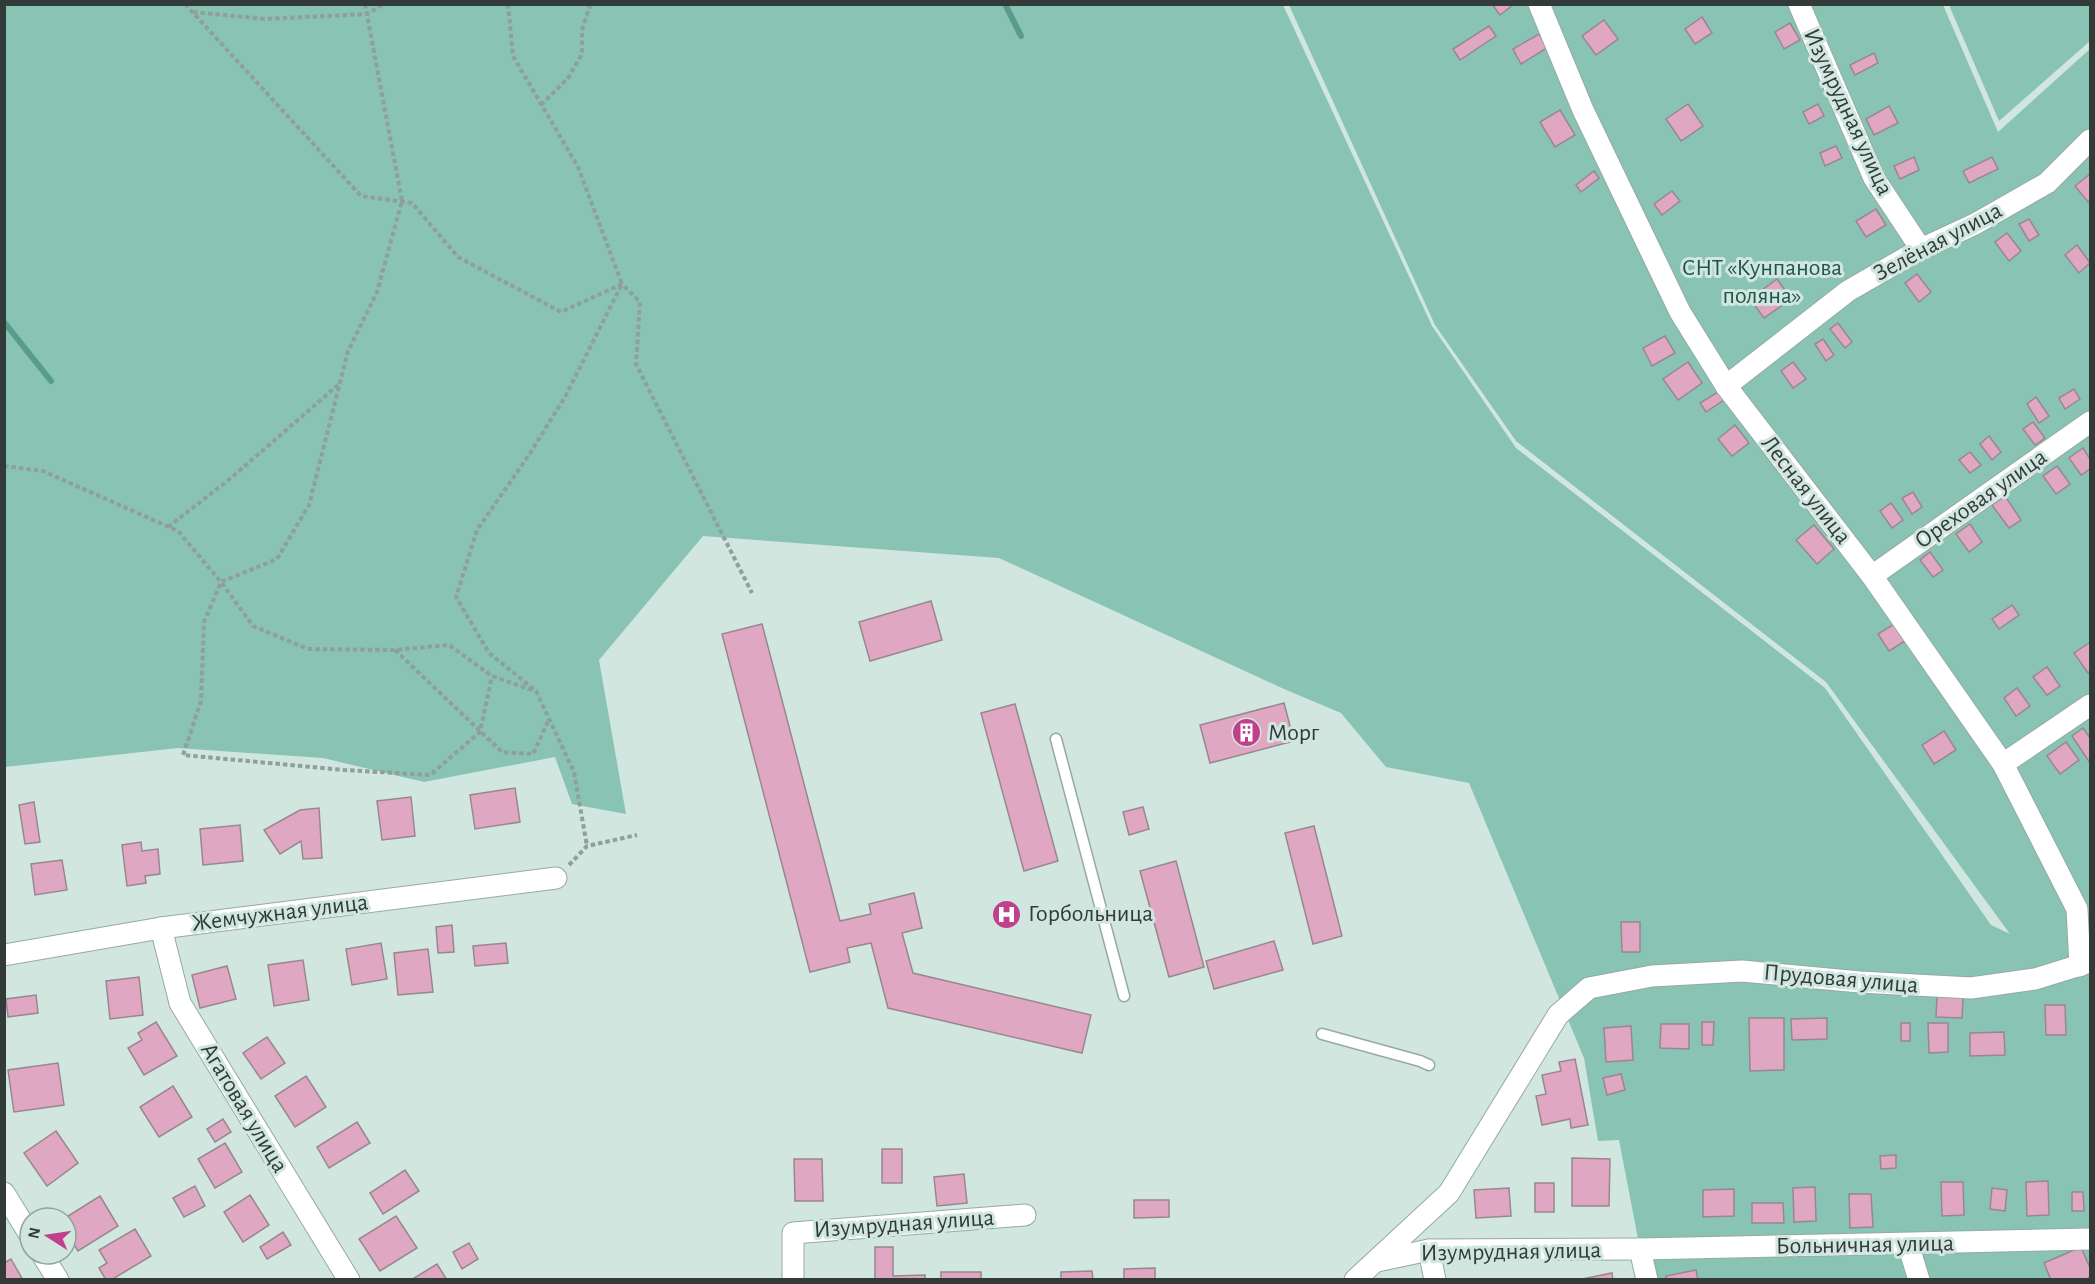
<svg xmlns="http://www.w3.org/2000/svg" width="2095" height="1284" font-family="'Alegreya Sans',sans-serif">
  <rect width="100%" height="100%" fill="#d0e6df"/>
  <g fill="#88c3b3">
    <path d="M5 5H1283L1432 326 1516 448 1825 688 1991 925 2010 934 1826 682 1516 441 1435 325 1289 5H1943L1998 132 2090 49V1279H1657L1640 1249 1619 1140 1598 1141 1584 1058 1469 783 1386 767 1341 713 1284 689 999 558 703 536 599 660 626 814 572 804 555 757 424 782 323 758 178 748 5 767Z"/>
    <path d="M1949 5H2090V41L1999 121Z"/>
  </g>
  <g fill="none" stroke-linecap="round" stroke-linejoin="round">
    <g stroke="#589d8b" stroke-width="6">
      <path d="M1005 4 1021 36"/>
      <path d="M4 322 51 381"/>
    </g>
  </g>
  <g fill="#e0a7c3" stroke="#99878f" stroke-width="1.5">
    <path d="M1492 4H1514L1500 15Z"/>
    <path d="M1702 17 1712 33 1695 44 1685 29Z"/>
    <path d="M1604 20 1618 39 1596 55 1582 36Z"/>
    <path d="M1790 23 1800 40 1784 49 1775 32Z"/>
    <path d="M1489 26 1496 36 1460 60 1453 49Z"/>
    <path d="M1539 34 1547 48 1521 64 1513 49Z"/>
    <path d="M1874 53 1878 63 1855 75 1850 65Z"/>
    <path d="M1688 104 1703 126 1681 141 1666 119Z"/>
    <path d="M1818 104 1824 116 1809 124 1803 112Z"/>
    <path d="M1889 106 1898 123 1874 135 1866 119Z"/>
    <path d="M1560 110 1575 135 1555 147 1540 122Z"/>
    <path d="M1836 146 1842 158 1825 166 1820 153Z"/>
    <path d="M1914 157 1919 170 1900 179 1894 166Z"/>
    <path d="M1992 157 1998 169 1969 183 1963 171Z"/>
    <path d="M1594 171 1599 178 1581 192 1576 185Z"/>
    <path d="M2090 174V200L2088 202 2075 186Z"/>
    <path d="M1672 191 1680 201 1662 215 1654 204Z"/>
    <path d="M1876 209 1886 225 1866 237 1856 221Z"/>
    <path d="M2029 219 2039 235 2029 241 2019 224Z"/>
    <path d="M2007 233 2021 251 2009 261 1995 242Z"/>
    <path d="M2077 245 2090 263 2079 273 2065 255Z"/>
    <path d="M1917 274 1931 292 1919 302 1905 283Z"/>
    <path d="M1777 279 1791 299 1764 318 1750 299Z"/>
    <path d="M1838 323 1852 342 1845 348 1830 329Z"/>
    <path d="M1665 336 1675 353 1652 366 1643 348Z"/>
    <path d="M1823 339 1834 355 1826 361 1815 344Z"/>
    <path d="M1688 362 1702 383 1678 400 1663 379Z"/>
    <path d="M1793 362 1806 379 1793 388 1781 371Z"/>
    <path d="M2074 389 2080 399 2065 409 2059 398Z"/>
    <path d="M1718 392 1724 400 1706 412 1700 403Z"/>
    <path d="M2036 397 2049 416 2039 423 2027 404Z"/>
    <path d="M2033 422 2045 438 2035 445 2023 429Z"/>
    <path d="M1735 425 1749 443 1732 456 1718 439Z"/>
    <path d="M1989 436 2001 452 1992 460 1980 444Z"/>
    <path d="M2083 448 2090 459V469L2081 475 2069 458Z"/>
    <path d="M1970 452 1981 465 1970 473 1959 460Z"/>
    <path d="M2057 466 2070 484 2056 494 2043 476Z"/>
    <path d="M1913 492 1922 507 1912 514 1902 498Z"/>
    <path d="M2005 496 2021 520 2009 528 1992 505Z"/>
    <path d="M1891 503 1903 520 1892 528 1880 511Z"/>
    <path d="M1970 524 1982 542 1969 552 1956 534Z"/>
    <path d="M1814 525 1834 549 1817 564 1796 540Z"/>
    <path d="M1930 552 1943 570 1933 577 1920 560Z"/>
    <path d="M931 601 942 640 870 661 859 622Z"/>
    <path d="M2012 605 2019 615 1999 629 1992 619Z"/>
    <path d="M762 624 840 921 871 914 869 904 914 893 922 928 902 933 913 973 1091 1015 1082 1053 888 1008 871 943 847 948 850 962 810 972 722 634Z"/>
    <path d="M1894 624 1905 641 1889 651 1878 634Z"/>
    <path d="M2089 643 2090 645V671L2088 673 2074 653Z"/>
    <path d="M2047 667 2060 686 2047 695 2033 677Z"/>
    <path d="M2017 688 2030 706 2016 716 2004 698Z"/>
    <path d="M1284 703 1294 741 1210 763 1200 725Z"/>
    <path d="M1015 704 1058 861 1024 871 981 713Z"/>
    <path d="M2083 728 2090 738V763L2072 736Z"/>
    <path d="M1944 731 1956 750 1934 764 1922 745Z"/>
    <path d="M2066 742 2079 760 2060 774 2047 756Z"/>
    <path d="M515 788 520 822 475 829 470 795Z"/>
    <path d="M411 797 415 836 382 840 377 801Z"/>
    <path d="M34 802 40 842 25 844 19 805Z"/>
    <path d="M1143 807 1149 829 1129 835 1123 812Z"/>
    <path d="M319 808 322 858 303 859 301 841 280 854 264 830 300 810Z"/>
    <path d="M240 825 243 861 203 865 200 829Z"/>
    <path d="M1314 826 1342 936 1313 944 1285 833Z"/>
    <path d="M141 842 142 851 158 849 160 874 145 876 146 883 127 886 122 845Z"/>
    <path d="M62 860 67 890 35 895 31 864Z"/>
    <path d="M1176 861 1204 967 1169 977 1140 871Z"/>
    <path d="M1621 922H1640V952H1622Z"/>
    <path d="M452 925 454 952 438 953 436 927Z"/>
    <path d="M1274 941 1283 970 1214 989 1206 961Z"/>
    <path d="M381 943 387 979 352 985 346 949Z"/>
    <path d="M506 943 508 963 475 966 473 946Z"/>
    <path d="M428 949 433 992 398 995 394 953Z"/>
    <path d="M303 960 309 1000 274 1006 268 965Z"/>
    <path d="M227 966 236 999 200 1008 192 975Z"/>
    <path d="M139 977 143 1015 110 1019 106 981Z"/>
    <path d="M36 995 38 1013 8 1017 6 999Z"/>
    <path d="M1937 996 1963 997 1962 1018 1936 1017Z"/>
    <path d="M2045 1005H2065L2066 1035H2046Z"/>
    <path d="M1749 1018H1784V1070L1750 1071Z"/>
    <path d="M1827 1018V1039L1792 1040 1791 1019Z"/>
    <path d="M156 1022 177 1056 144 1075 128 1048 142 1040 138 1033Z"/>
    <path d="M1702 1022H1714L1713 1045H1702Z"/>
    <rect x="1901" y="1023" width="9" height="18"/>
    <path d="M1928 1023H1948V1052L1929 1053Z"/>
    <path d="M1661 1024H1689V1049L1660 1048Z"/>
    <path d="M1631 1026 1633 1060 1606 1062 1604 1028Z"/>
    <path d="M2004 1032 2005 1055 1970 1056V1033Z"/>
    <path d="M267 1037 285 1063 261 1079 243 1053Z"/>
    <path d="M1575 1059 1588 1125 1571 1128 1570 1119 1542 1125 1536 1096 1546 1094 1542 1075 1561 1071 1559 1062Z"/>
    <path d="M58 1063 64 1105 14 1112 8 1070Z"/>
    <path d="M1621 1074 1625 1090 1607 1095 1603 1078Z"/>
    <path d="M306 1076 326 1107 295 1127 275 1096Z"/>
    <path d="M173 1086 192 1117 159 1137 140 1107Z"/>
    <path d="M223 1119 231 1132 215 1142 207 1129Z"/>
    <path d="M357 1122 370 1143 329 1168 317 1147Z"/>
    <path d="M56 1131 78 1163 47 1186 24 1153Z"/>
    <path d="M225 1143 242 1172 215 1188 198 1159Z"/>
    <rect x="882" y="1149" width="20" height="34"/>
    <path d="M1896 1155V1168L1881 1169 1880 1156Z"/>
    <path d="M1572 1158 1610 1159 1609 1206H1572Z"/>
    <path d="M794 1159H822L823 1201H795Z"/>
    <path d="M405 1170 419 1191 383 1214 370 1193Z"/>
    <path d="M964 1174 967 1203 937 1206 934 1177Z"/>
    <path d="M2048 1181 2049 1215 2027 1216 2026 1182Z"/>
    <path d="M1941 1182H1963L1964 1215 1942 1216Z"/>
    <rect x="1535" y="1183" width="19" height="29"/>
    <path d="M195 1186 205 1206 184 1217 173 1198Z"/>
    <path d="M1815 1187 1816 1221 1794 1222 1793 1188Z"/>
    <path d="M1509 1188 1511 1216 1476 1218 1474 1190Z"/>
    <path d="M1992 1188 2007 1190 2005 1211 1990 1209Z"/>
    <path d="M1734 1189V1216L1703 1217V1190Z"/>
    <path d="M2072 1192H2083L2084 1211H2072Z"/>
    <path d="M1849 1194H1871L1873 1227 1850 1228Z"/>
    <path d="M250 1195 269 1225 243 1242 224 1212Z"/>
    <path d="M100 1196 118 1226 78 1251 66 1232 65 1218Z"/>
    <path d="M1134 1200H1169V1217L1134 1218Z"/>
    <path d="M1752 1203H1783L1784 1223H1752Z"/>
    <path d="M396 1216 417 1248 380 1271 359 1239Z"/>
    <path d="M135 1229 151 1256 111 1280H106L99 1268 107 1263 99 1250Z"/>
    <path d="M283 1232 291 1245 267 1259 260 1247Z"/>
    <path d="M469 1243 478 1259 462 1269 453 1252Z"/>
    <path d="M875 1247H893V1276L925 1275V1280H875Z"/>
    <path d="M2081 1247 2090 1268V1277L2085 1280H2051L2044 1263Z"/>
    <path d="M11 1259 23 1280H4V1263Z"/>
    <path d="M437 1264 447 1280H411Z"/>
    <path d="M1155 1268V1280H1124V1269Z"/>
    <path d="M1696 1270 1698 1280H1667L1666 1276Z"/>
    <path d="M1092 1271 1093 1280H1061V1272Z"/>
    <rect x="941" y="1272" width="40" height="8"/>
    <path d="M1612 1273 1613 1280H1582V1279Z"/>
  </g>
  <g fill="none" stroke-linecap="round" stroke-linejoin="round">
    <defs>
      <g id="lane">
        <path d="M1056 739 1124 996"/>
        <path d="M1322 1034 1420 1061 1429 1065"/>
      </g>
      <g id="street">
        <path d="M1539 4 1583 110 1680 312 1726 386 1872 576 2003 764 2077 909 2080 966"/>
        <path d="M1799 4 1874 178 1921 249"/>
        <path d="M1726 386 1848 291 1921 249 1975 224 2047 183 2090 140"/>
        <path d="M1872 576 2090 422"/>
        <path d="M2003 764 2090 705"/>
        <path d="M161 928 180 1003 349 1280"/>
        <path d="M4 955 161 928 556 878"/>
        <path d="M4 1193 30 1235"/>
        <path d="M1908 1244 1919 1280"/>
        <path d="M1640 1249 1647 1280"/>
        <path d="M1429 1250 1435 1280"/>
        <path d="M42 1254 58 1280"/>
        <path d="M1377 1261 1429 1250 1640 1249 2090 1239"/>
        <path d="M793 1280V1233L1025 1215"/>
        <path d="M1355 1280 1449 1193 1558 1015 1589 988 1652 976 1742 971 1860 982 1971 988 2035 979 2090 962"/>
      </g>
    </defs>
    <use href="#lane" stroke="#96aaa4" stroke-width="13"/>
    <use href="#street" stroke="#96aaa4" stroke-width="23"/>
    <g stroke="#8f9f9a" stroke-width="4" stroke-dasharray="4.5 3" stroke-linecap="butt">
      <path d="M185 4 361 196 412 203 458 257 561 312 622 284 640 302 636 364 752 593"/>
      <path d="M365 4 402 201 377 292 348 351 309 505 277 559 221 582 204 622 201 701 183 755 344 770 430 775 480 732 492 676"/>
      <path d="M508 4 513 56 578 167 622 284 565 397 529 455 477 530 456 597 489 653 536 691 574 772 587 846"/>
      <path d="M193 12 265 19 367 14 384 4"/>
      <path d="M541 105 568 78 582 54V30L590 6 593 4"/>
      <path d="M4 466 43 471 178 531 221 582 253 626 308 649 394 650 449 645 492 676 532 690"/>
      <path d="M168 527 231 478 338 385"/>
      <path d="M395 650 502 752 533 754 549 719"/>
      <path d="M569 865 587 846 637 835"/>
    </g>
    <use href="#lane" stroke="#fff" stroke-width="10"/>
    <use href="#street" stroke="#fff" stroke-width="21"/>
  </g>
  <defs>
    <symbol id="building-disc" viewBox="-11 -11 22 22"><circle r="9.5" fill="#c0408b" stroke="#d0e6df"/><path d="M-4-6H4V6H1V3H-1V6H-4ZM-2.5-4.3h1.7v1.8h-1.7ZM.8-4.3h1.7v1.8H.8ZM-2.5-1h1.7V.8h-1.7ZM.8-1h1.7V.8H.8Z" fill="#fff"/></symbol>
    <symbol id="hospital-disc" viewBox="-11 -11 22 22"><circle r="9.5" fill="#c0408b" stroke="#d0e6df"/><path d="M-5-5h3v3.5h4V-5h3V5h-3V1.5h-4V5h-3Z" fill="#fff"/></symbol>
  </defs>
  <g fill-rule="evenodd">
    <use href="#building-disc" x="1230" y="716" width="33" height="33"/>
    <use href="#hospital-disc" x="990" y="898" width="33" height="33"/>
  </g>
  <g text-anchor="middle" dominant-baseline="central" stroke-width="6" stroke-linejoin="round" paint-order="stroke">
    <g font-size="24" fill="#333b39" stroke="#d0e6df">
      <text transform="translate(1848 112) rotate(65)">Изумрудная улица</text>
      <text transform="translate(1938 242) rotate(-28)">Зелёная улица</text>
      <text transform="translate(1806 490) rotate(52)">Лесная улица</text>
      <text transform="translate(1981 499) rotate(-35)">Ореховая улица</text>
      <text transform="translate(280 913) rotate(-7)">Жемчужная улица</text>
      <text transform="translate(1841 979) rotate(5)">Прудовая улица</text>
      <text transform="translate(244 1108) rotate(59)">Агатовая улица</text>
      <text transform="translate(904 1224) rotate(-4)">Изумрудная улица</text>
      <text transform="translate(1865 1245) rotate(-1)">Больничная улица</text>
      <text transform="translate(1511 1252) rotate(-1)">Изумрудная улица</text>
    </g>
    <g font-size="24" fill="#1e574a" stroke="#d0e6df">
      <text x="1762" y="268">СНТ «Кунпанова<tspan x="1762" dy="28">поляна»</tspan></text>
    </g>
    <g font-size="24" fill="#333b39" stroke="#d0e6df" text-anchor="start">
      <text x="1268" y="733">Морг</text>
      <text x="1028" y="914">Горбольница</text>
    </g>
  </g>
  <rect width="2095" height="1284" fill="none" stroke="#333b39" stroke-width="12"/>
  <g transform="translate(48 1236) rotate(282)"><circle r="28" fill="#d0e6df" stroke="#91a29d" stroke-width="1.5"/>
  <path d="M0-4.5L10 22L0 15L-10 22Z" fill="#c0408b"/>
  <text y="-9" font-size="16" font-weight="bold" text-anchor="middle" fill="#333b39">N</text>
  </g>
</svg>
